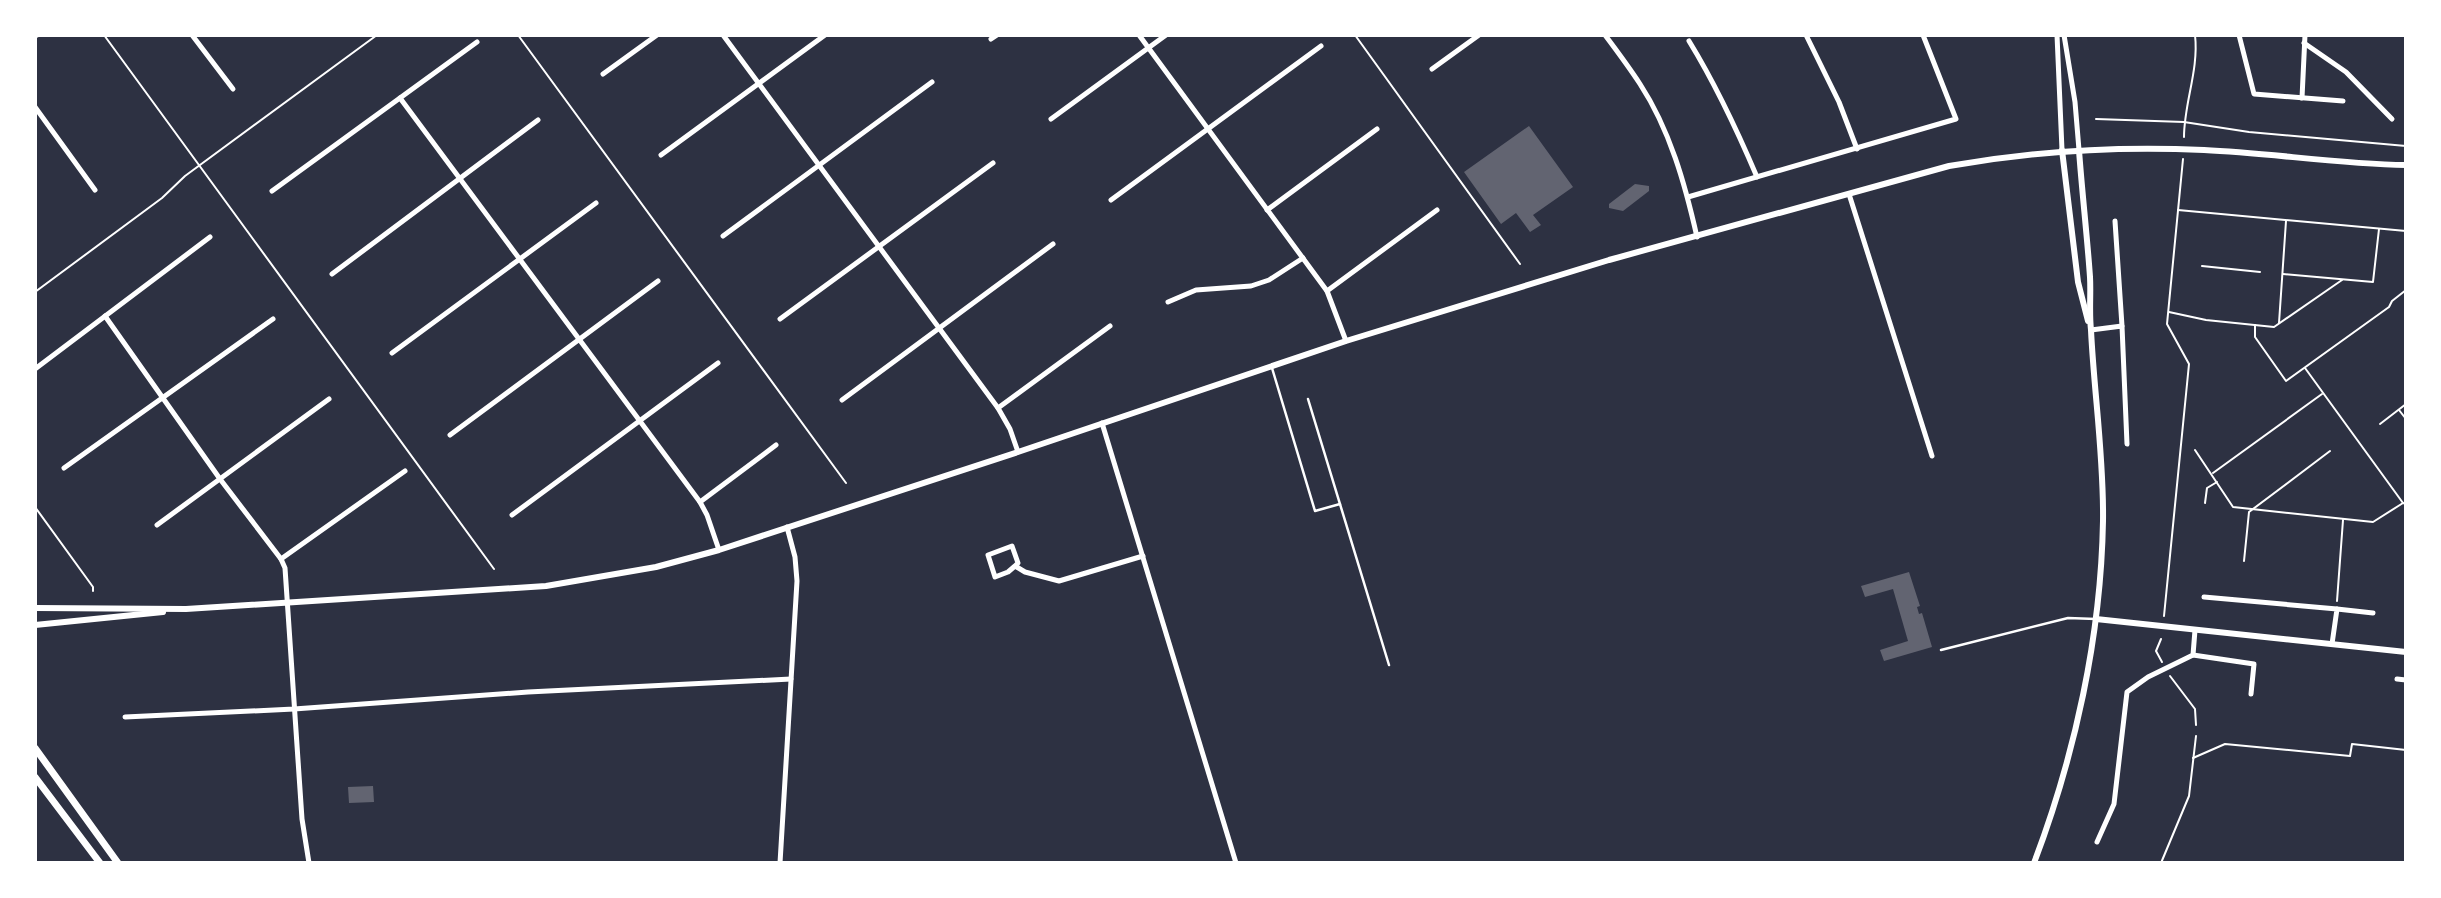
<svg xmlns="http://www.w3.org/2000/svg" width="2441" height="898" font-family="'PT Sans Narrow',sans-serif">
  <rect width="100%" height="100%" fill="#2d3142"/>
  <g fill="#626471">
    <path d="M1529 126 1573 187 1533 215 1541 225 1530 232 1516 213 1501 224 1464 172Z"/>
    <path d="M1635 184 1649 186V191L1623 211 1609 208V204Z"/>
    <path d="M1909 572 1920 606 1917 607 1919 614 1922 613 1932 647 1884 661 1880 650 1908 641 1893 589 1865 597 1861 586Z"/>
    <path d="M373 786 374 802 349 803 348 787Z"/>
  </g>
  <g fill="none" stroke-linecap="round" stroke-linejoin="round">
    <g stroke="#fff" stroke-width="2">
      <path d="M104 35 494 569"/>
      <path d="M518 35 846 483"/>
      <path d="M1355 35 1520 264"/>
      <path d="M2096 119 2184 122 2249 132 2406 146"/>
      <path d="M2184 137C2184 103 2199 70 2195 35"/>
      <path d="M2178 210 2406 231"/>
      <path d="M2202 266 2260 272"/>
      <path d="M2283 274 2373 282 2379 229"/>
      <path d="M35 292 162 198 185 176 377 35"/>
      <path d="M2169 312 2206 320 2274 327 2342 280"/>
      <path d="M2279 323 2286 221"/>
      <path d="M2255 325V337L2286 381 2389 307 2392 301 2406 290"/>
      <path d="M2305 368 2403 503 2406 504"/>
      <path d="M2399 410 2406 419"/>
      <path d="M2380 424 2406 404"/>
      <path d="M2195 450 2233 507 2373 522 2403 503"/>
      <path d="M2213 473 2322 394"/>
      <path d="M2205 503 2207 488 2217 482"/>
      <path d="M35 507 93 587V591"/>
      <path d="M2244 561 2249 512 2330 451"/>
      <path d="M2337 601 2343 520"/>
      <path d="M2164 616 2189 364 2167 324 2183 159"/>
      <path d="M2161 639 2156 651 2162 662"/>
      <path d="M2170 676 2195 709 2196 725"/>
      <path d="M2193 758 2225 744 2350 756 2352 744 2406 750"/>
      <path d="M2161 863 2189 796 2196 736"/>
    </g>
    <g stroke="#fff" stroke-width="2.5">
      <path d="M1272 368 1315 511 1340 504"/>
      <path d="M1308 399 1389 665"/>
      <path d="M1941 650 2068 618 2096 619"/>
    </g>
    <g stroke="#fff" stroke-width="5">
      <path d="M192 35 233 89"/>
      <path d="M723 35 998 408 1010 429 1018 452"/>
      <path d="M1139 35 1327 291 1346 341"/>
      <path d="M1605 35C1617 51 1629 67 1640 84 1670 130 1685 184 1697 237"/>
      <path d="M1806 35 1839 102 1857 149"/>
      <path d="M2057 35 2062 150"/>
      <path d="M2064 35 2075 102 2079 150"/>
      <path d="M2239 35 2254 94 2343 101"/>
      <path d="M35 36 37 35"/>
      <path d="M991 39 997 35"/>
      <path d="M1689 41C1716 85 1737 130 1757 177"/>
      <path d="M2304 43 2346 72 2392 119"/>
      <path d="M1432 69 1479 35"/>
      <path d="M603 74 657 35"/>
      <path d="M400 98 700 502 707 515 719 550"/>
      <path d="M2302 98 2305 35"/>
      <path d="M35 107 95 190"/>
      <path d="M1051 119 1166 35"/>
      <path d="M661 155 825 35"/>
      <path d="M272 191 477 42"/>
      <path d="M1849 194 1932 456"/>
      <path d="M1688 197 1956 119 1923 35"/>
      <path d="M1111 200 1321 46"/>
      <path d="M1267 210 1377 129"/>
      <path d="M2115 221 2122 326"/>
      <path d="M723 236 932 82"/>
      <path d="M332 274 538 120"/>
      <path d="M1327 291 1437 210"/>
      <path d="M1168 302 1196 290 1251 286 1269 280 1303 258"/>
      <path d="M105 316 220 479 281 559 285 568 302 819 309 863"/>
      <path d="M780 319 993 163"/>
      <path d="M2091 330 2122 326 2127 444"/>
      <path d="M392 353 596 203"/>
      <path d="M35 369 210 237"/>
      <path d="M842 400 1053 244"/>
      <path d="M998 408 1110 326"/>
      <path d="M1102 423 1236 863"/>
      <path d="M450 435 658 281"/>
      <path d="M64 468 273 319"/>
      <path d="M700 502 776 445"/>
      <path d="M512 515 718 363"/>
      <path d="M157 525 329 399"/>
      <path d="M281 559 405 471"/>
      <path d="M1015 566 1008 572 995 577 988 555 1012 546 1018 563 1015 566 1025 572 1059 581 1143 556"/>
      <path d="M2204 597 2337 609 2332 644"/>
      <path d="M2337 609 2373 613"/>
      <path d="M2193 655 2254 664 2251 694"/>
      <path d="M2397 679 2406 680"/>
      <path d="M125 717 294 709 528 692 791 679"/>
      <path d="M2097 842 2114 804 2127 692 2148 677 2193 655 2195 630"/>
      <path d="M780 863 797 581 795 557 787 527"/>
    </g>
    <g stroke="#fff" stroke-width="6">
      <path d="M2062 150 2078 282 2088 321"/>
      <path d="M35 608 186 609 546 586 656 567 719 550 1018 452 1346 341 1609 260 1949 166C2033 151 2118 146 2204 150 2271 153 2338 164 2406 165"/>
      <path d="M2096 619 2406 652"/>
      <path d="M35 625 163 612"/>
      <path d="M2034 863C2075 755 2101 636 2103 521 2104 457 2094 393 2091 330 2089 312 2091 294 2090 277 2087 234 2082 192 2079 150"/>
    </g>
    <g stroke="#fff" stroke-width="7">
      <path d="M35 748 118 863"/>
      <path d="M35 777 100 863"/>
    </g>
  </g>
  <rect width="2441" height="898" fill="none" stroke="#ffffff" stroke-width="74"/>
</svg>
